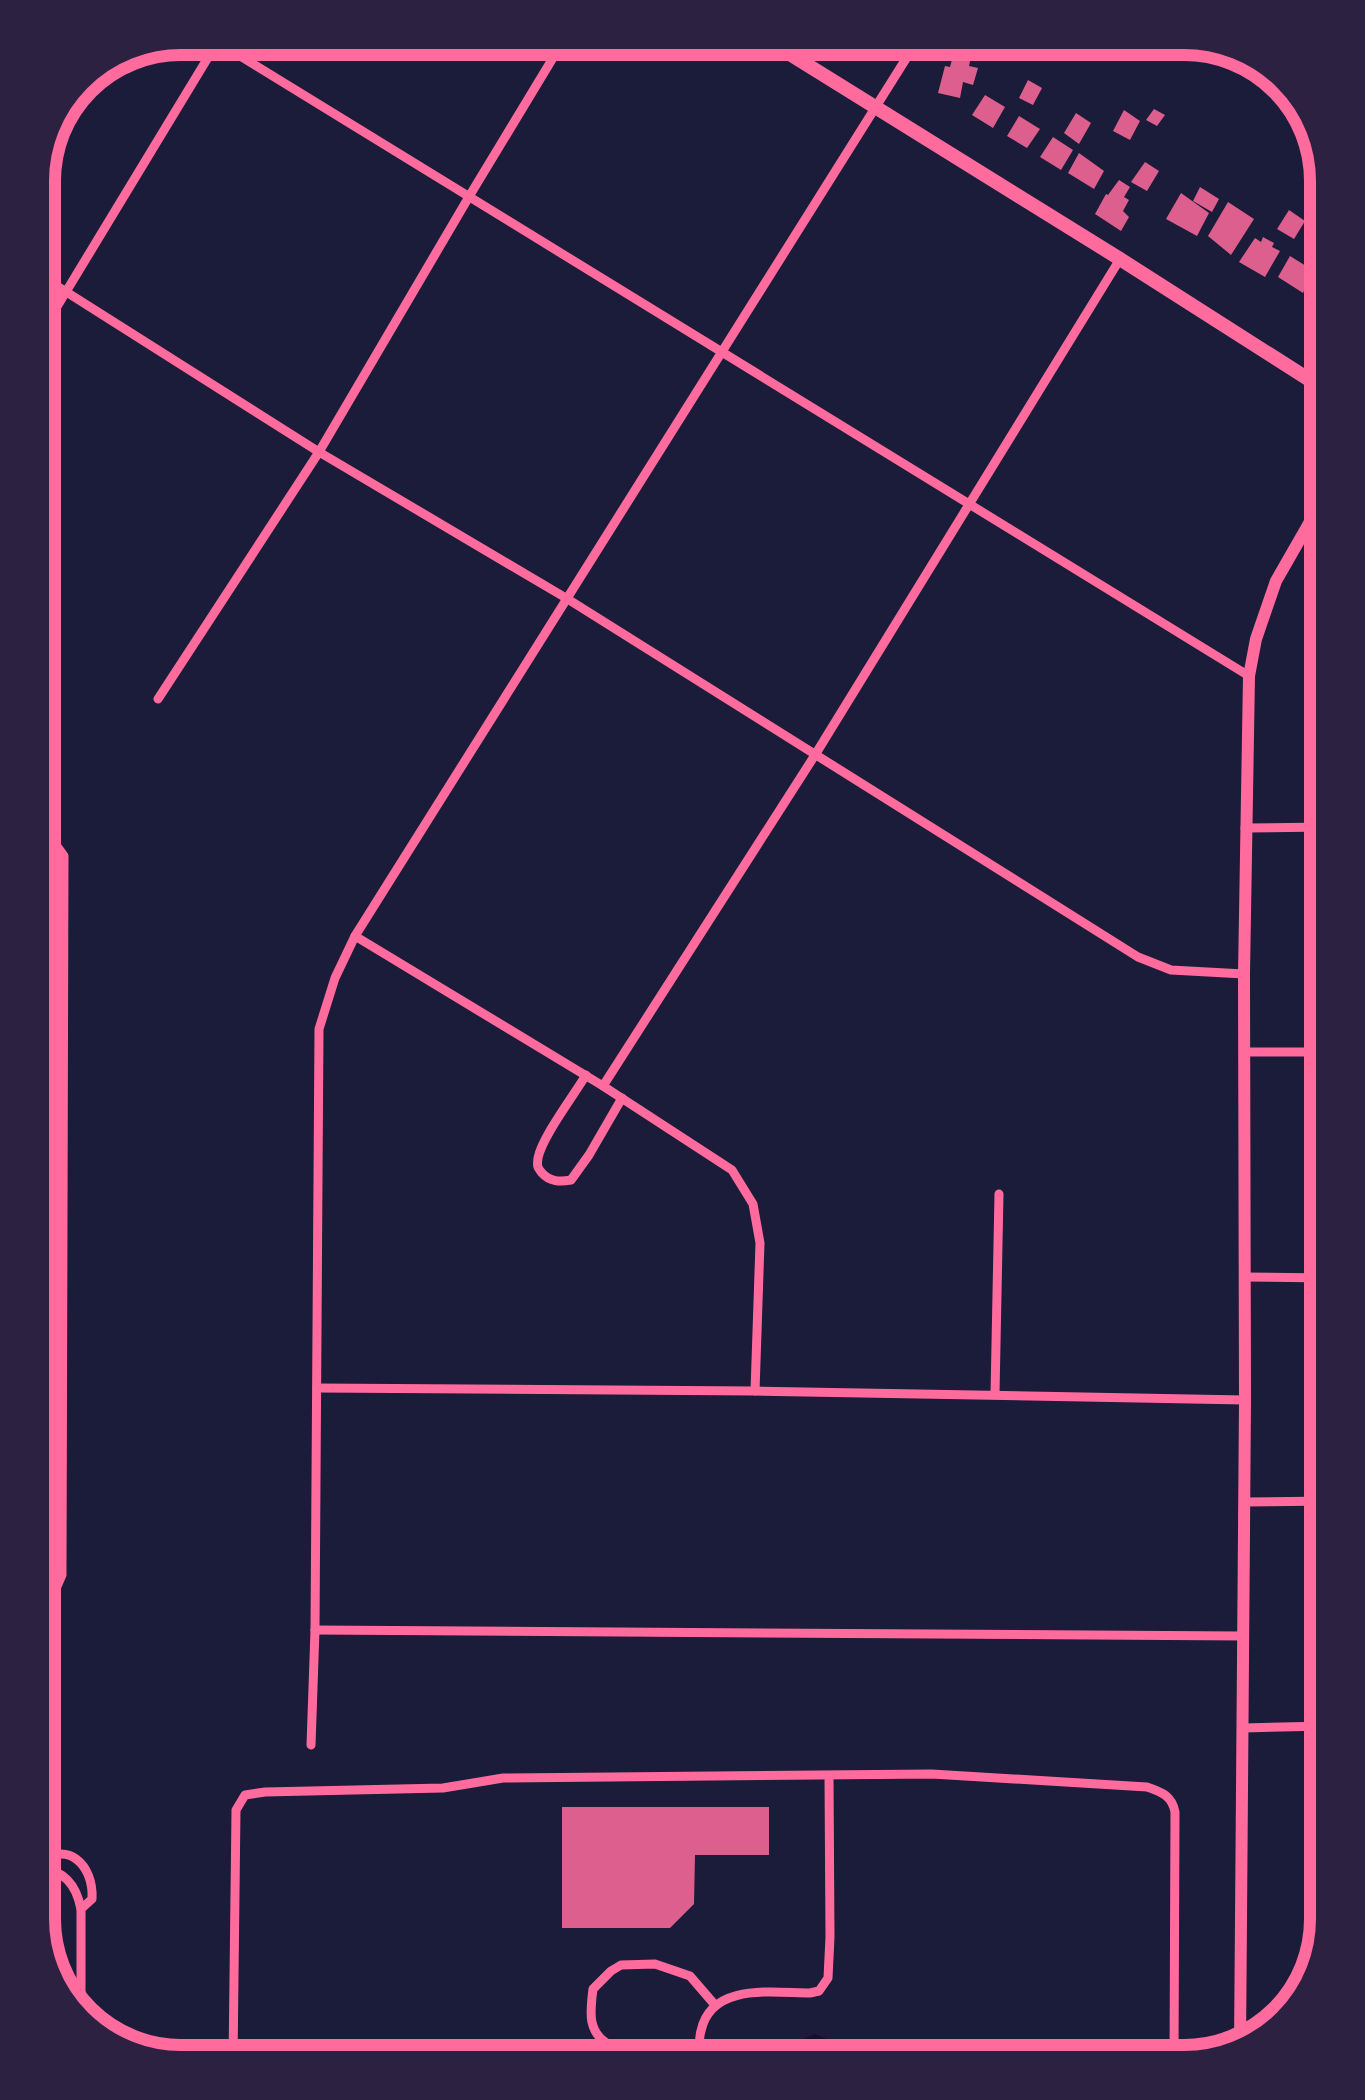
<svg xmlns="http://www.w3.org/2000/svg" width="1365" height="2100" font-family="Cabin,sans-serif">
  <rect width="100%" height="100%" fill="#1b1b3a"/>
  <g fill="#12122b">
    <path d="M815 2034 834 2042 840 2062H821L804 2045V2039Z"/>
    <path d="M766 2049 785 2053 797 2062H738L744 2052Z"/>
  </g>
  <g fill="#dd5f8e">
    <path d="M842 38H869L858 56 838 43Z"/>
    <path d="M954 52 971 57 969 66 978 68 973 85 963 82 960 98 938 93 945 66 950 67Z"/>
    <path d="M1028 80 1042 88 1033 105 1019 98Z"/>
    <path d="M985 95 1005 107 993 128 972 115Z"/>
    <path d="M1154 109 1165 115 1157 126 1146 120Z"/>
    <path d="M1124 110 1140 121 1130 140 1113 131Z"/>
    <path d="M1076 113 1091 123 1079 144 1064 133Z"/>
    <path d="M1019 116 1040 129 1027 148 1007 136Z"/>
    <path d="M1053 137 1073 150 1061 170 1040 157Z"/>
    <path d="M1079 153 1104 171 1094 189 1068 173Z"/>
    <path d="M1145 162 1159 171 1147 191 1131 182Z"/>
    <path d="M1119 180 1130 187 1124 197 1129 200 1123 211 1129 217 1121 231 1095 214 1106 194 1108 195Z"/>
    <path d="M1200 187 1219 199 1212 212 1193 201Z"/>
    <path d="M1181 193 1209 213 1197 236 1166 219Z"/>
    <path d="M1228 202 1254 219 1231 255 1208 236Z"/>
    <path d="M1289 210 1305 221 1294 239 1277 229Z"/>
    <path d="M1263 237 1274 243 1272 247 1280 251 1265 277 1239 262 1255 238 1261 242Z"/>
    <path d="M1290 256 1314 271 1303 293 1278 277Z"/>
    <path d="M562 1807H769V1855H695L694 1904 670 1928H562Z"/>
  </g>
  <g fill="none" stroke-linecap="round" stroke-linejoin="round">
    <path stroke="#ff6b9d" stroke-width="5" d="M1089 2060 1174 2061"/>
    <g stroke="#ff6b9d" stroke-width="9">
      <path d="M211 38 1249 676"/>
      <path d="M38 274 319 452 566 598 1138 957 1171 970 1244 974"/>
      <path d="M38 338 218 41"/>
      <path d="M158 699 319 452 470 195 565 38"/>
      <path d="M1245 828 1327 827"/>
      <path d="M355 936 603 1086 732 1170 753 1204 760 1243 755 1391"/>
      <path d="M1245 1052H1327"/>
      <path d="M586 1075C574 1095 542 1137 538 1158 537 1166 537 1167 542 1173 550 1182 560 1182 571 1180L589 1155 622 1098"/>
      <path d="M603 1086 815 755 1120 259"/>
      <path d="M1245 1277 1327 1278"/>
      <path d="M317 1388 755 1391 1245 1400"/>
      <path d="M995 1394 999 1194"/>
      <path d="M1244 1502 1327 1501"/>
      <path d="M38 1613 49 1605 62 1575 64 856 46 831 38 825"/>
      <path d="M315 1630 1243 1636"/>
      <path d="M1243 1728 1327 1726"/>
      <path d="M311 1745 315 1630 319 1029 335 978 355 936 919 38"/>
      <path d="M38 1864C67 1839 94 1865 92 1899L81 1909"/>
      <path d="M38 1868C64 1870 76 1884 81 1909V2015"/>
      <path d="M700 2045H610C587 2033 590 2012 593 1989L611 1971 621 1965 655 1964 690 1976 715 2005"/>
      <path d="M233 2062 236 1810 245 1795 265 1792 443 1788 503 1778 932 1774 1147 1787C1162 1792 1172 1796 1175 1812L1174 2062"/>
      <path d="M700 2062C700 2052 698 2040 701 2031 711 1982 774 1993 810 1993L819 1991 828 1978 830 1937 829 1776"/>
    </g>
    <path stroke="#ff6b9d" stroke-width="12" d="M1240 2049 1245 1400 1244 974 1249 676 1256 639 1276 581 1327 492"/>
    <path stroke="#ff6b9d" stroke-width="14" d="M764 38 1120 259 1327 391"/>
  </g>
  <path d="M0 0H1365V2100H0ZM181 55H1184A126 126 0 0 1 1310 181V1919A126 126 0 0 1 1184 2045H181A126 126 0 0 1 55 1919V181A126 126 0 0 1 181 55Z" fill="#2d2142" fill-rule="evenodd"/>
  <path fill="none" stroke="#ff6b9d" stroke-width="12" d="M181 55H1184A126 126 0 0 1 1310 181V1919A126 126 0 0 1 1184 2045H181A126 126 0 0 1 55 1919V181A126 126 0 0 1 181 55Z"/>
</svg>
